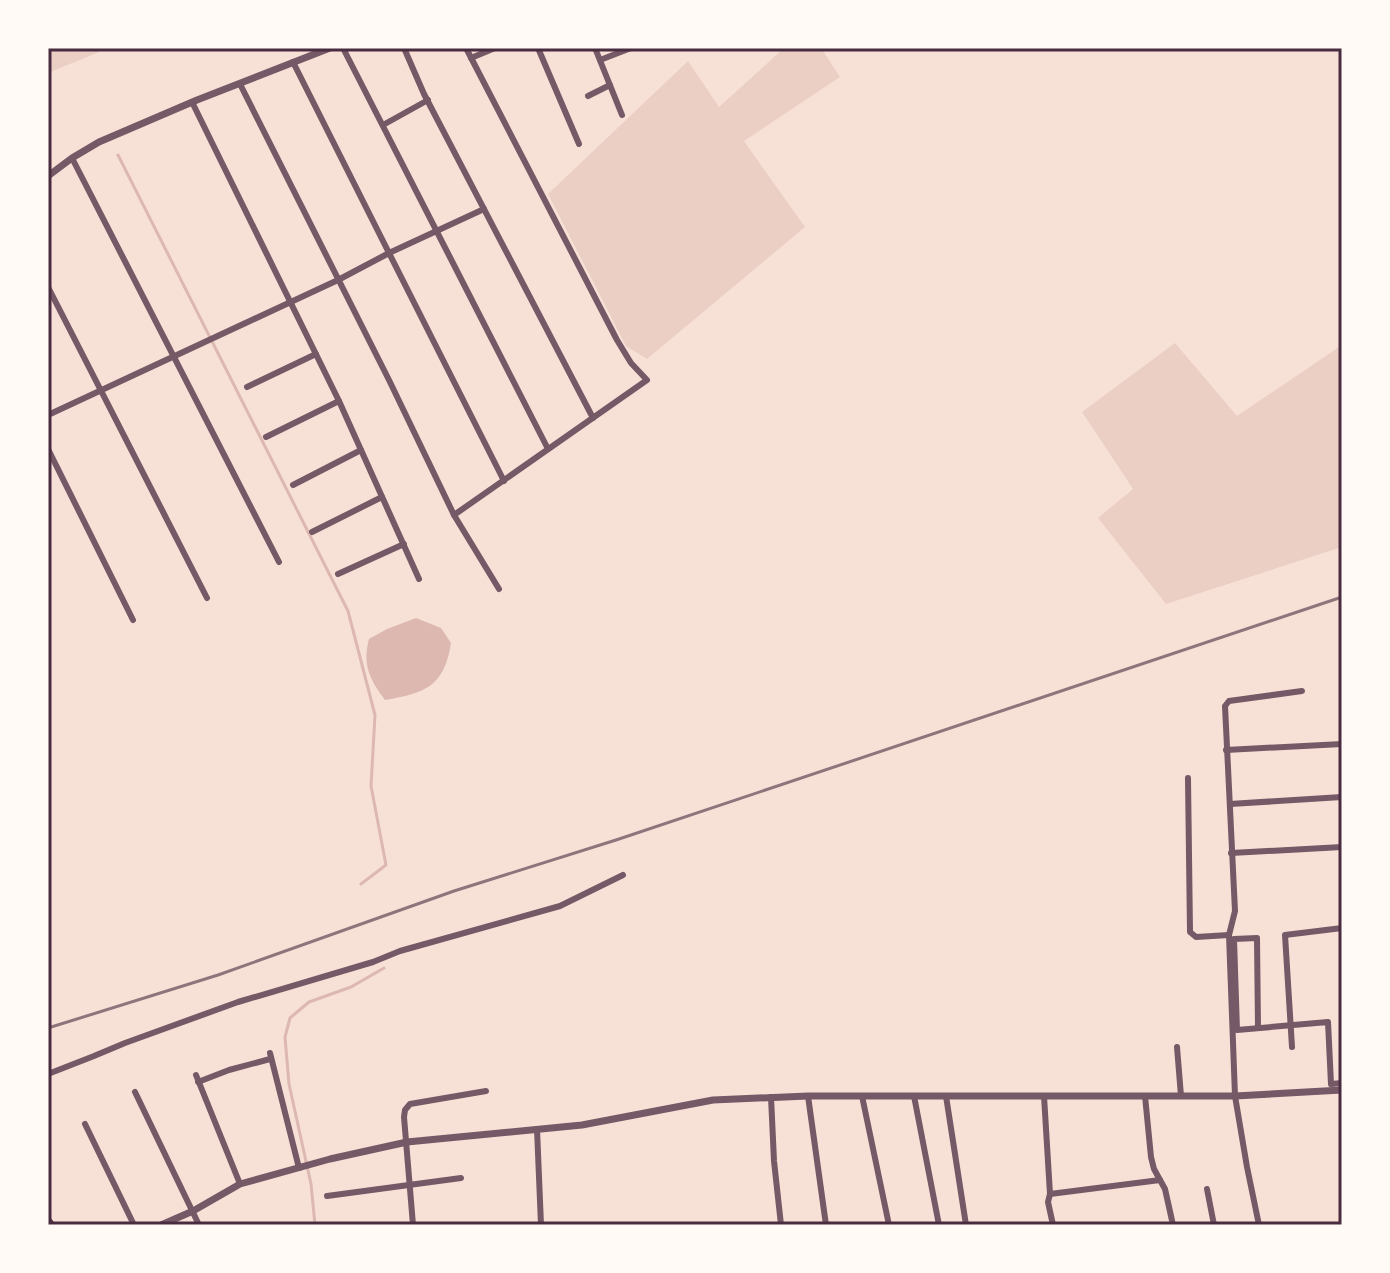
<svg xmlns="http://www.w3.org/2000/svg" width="1390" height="1273" font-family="'Roboto Condensed',sans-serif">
  <rect width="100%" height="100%" fill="#f7e1d7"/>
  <g fill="#ebcfc5">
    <path d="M48 48H109L48 73Z"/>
    <path d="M784 48H821L840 77 744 141 805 227 647 359 626 346 548 194 688 61 719 107Z"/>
    <path d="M1175 343 1237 416 1342 345V547L1166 604 1098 518 1133 489 1082 412Z"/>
  </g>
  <path fill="#dcb8b0" d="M416 618 441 628 451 643C444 687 425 693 385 700 370 680 362 665 369 639L387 629Z"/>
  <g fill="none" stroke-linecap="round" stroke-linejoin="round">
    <g stroke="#dcb8b0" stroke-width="3">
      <path d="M118 155 348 611 375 715 371 786 386 865 361 884"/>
      <path d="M315 1225 311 1184 289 1084 285 1037 290 1018 309 1002 351 987 384 968"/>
    </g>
    <g stroke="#755966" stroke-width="6">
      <path d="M343 48 548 449"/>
      <path d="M404 48 424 94 593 418"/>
      <path d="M538 48 579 144"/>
      <path d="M595 48 622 115"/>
      <path d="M471 58 495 48"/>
      <path d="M600 60 631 48"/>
      <path d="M293 62 389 253 484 209"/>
      <path d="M240 84 389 380 454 515 499 589"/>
      <path d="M588 96 610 85"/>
      <path d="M192 102 339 401 419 579"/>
      <path d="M383 125 428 100"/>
      <path d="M72 158 279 562"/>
      <path d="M48 287 207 598"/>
      <path d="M247 387 316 354"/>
      <path d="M48 415 338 280 389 253 504 481"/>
      <path d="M266 437 339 401"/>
      <path d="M48 449 133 620"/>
      <path d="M293 485 361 450"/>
      <path d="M454 515 647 380 631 363 617 340 466 48"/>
      <path d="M312 532 382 497"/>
      <path d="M338 574 404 544"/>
      <path d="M1226 750 1342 744"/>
      <path d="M1188 778 1190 932 1196 937 1229 935"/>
      <path d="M1230 804 1342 797"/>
      <path d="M1231 853 1342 847"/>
      <path d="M1258 1028 1257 938 1234 939 1237 1030 1328 1022 1331 1084 1342 1083"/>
      <path d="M1177 1047 1181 1096"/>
      <path d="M1292 1047 1285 935 1342 928"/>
      <path d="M270 1053 299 1168"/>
      <path d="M48 1074 94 1056 125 1043 238 1002 373 962 400 951 560 906 623 875"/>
      <path d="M196 1075 240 1184"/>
      <path d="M198 1082 229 1070 270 1059"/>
      <path d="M135 1092 199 1225"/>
      <path d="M808 1096 826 1225"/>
      <path d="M862 1096 889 1225"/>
      <path d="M914 1096 939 1225"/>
      <path d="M946 1096 966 1225"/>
      <path d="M1044 1096 1050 1194 1048 1202 1053 1225"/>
      <path d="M1145 1096 1151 1157 1154 1169 1165 1189 1173 1225"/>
      <path d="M771 1097 774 1161 781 1225"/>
      <path d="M85 1124 134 1225"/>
      <path d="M537 1129 541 1225"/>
      <path d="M1207 1189 1214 1225"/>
      <path d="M1050 1194 1160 1180"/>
      <path d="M327 1196 461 1178"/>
      <path d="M413 1225 404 1117 405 1110 410 1104 486 1091"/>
      <path d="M1259 1225 1247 1167 1235 1096 1229 935 1235 911 1225 706 1229 701 1302 691"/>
    </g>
    <g stroke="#755966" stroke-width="7">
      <path d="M48 176 72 158 99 142 197 100 330 48"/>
      <path d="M161 1225 193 1211 240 1184 330 1159 407 1142 582 1125 713 1100 808 1096H1235L1342 1090"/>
    </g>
    <path stroke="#4a2c40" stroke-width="8" d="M48 1221 51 1225"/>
    <path stroke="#8f747c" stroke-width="3" d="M48 1028 218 975 454 891 616 840 1342 597"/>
  </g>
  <rect width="1390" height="1273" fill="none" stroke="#fffaf5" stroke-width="100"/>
  <rect x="50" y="50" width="1290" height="1173" fill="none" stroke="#4a2c40" stroke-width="3"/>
</svg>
